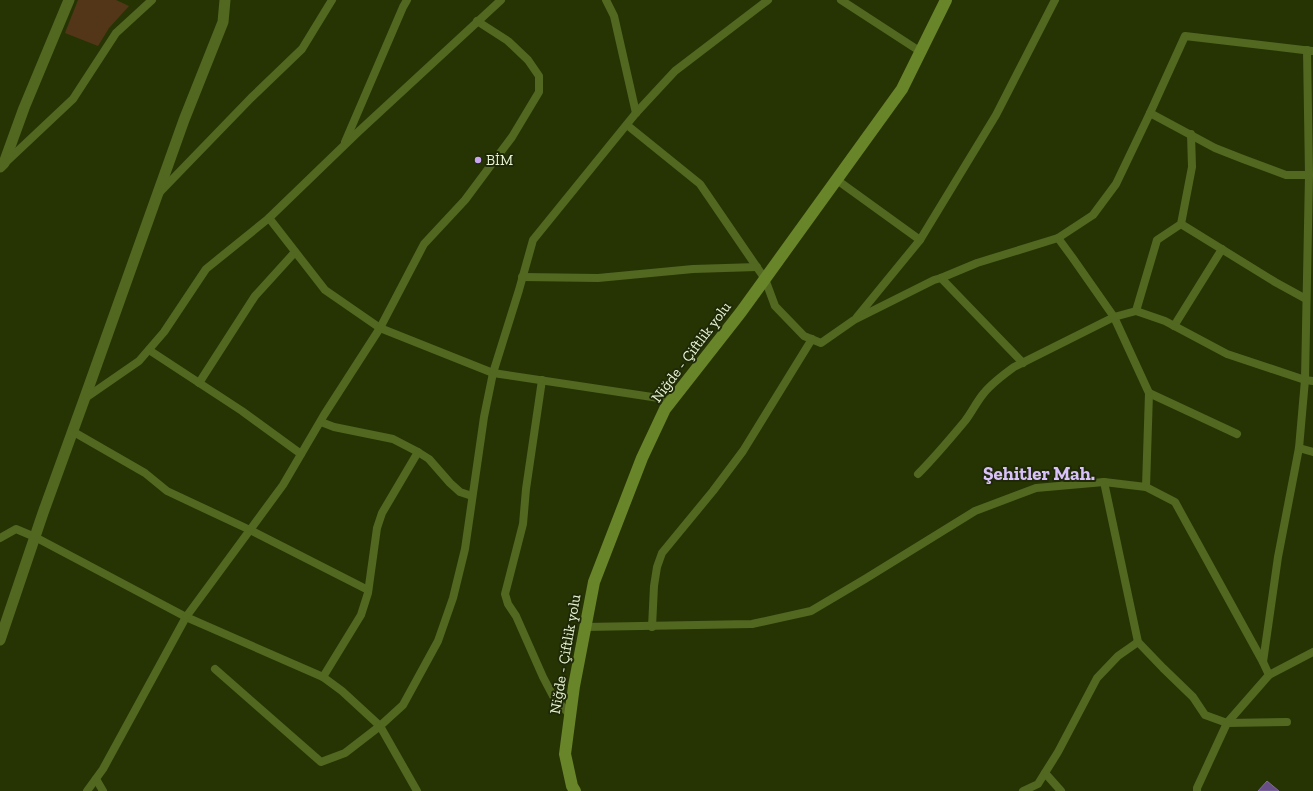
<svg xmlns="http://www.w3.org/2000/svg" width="1313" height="791" font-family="'Zilla Slab',serif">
  <rect width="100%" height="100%" fill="#263404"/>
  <path fill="#533618" d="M78 0H116L129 6 109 28 98 46 65 33Z"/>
  <path fill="#684f85" stroke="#8369a2" d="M1267 781 1279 791H1258Z"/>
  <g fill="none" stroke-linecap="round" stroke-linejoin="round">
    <g stroke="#526820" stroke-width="8">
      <path d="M606 0 614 16 636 113"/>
      <path d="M841 0 921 52"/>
      <path d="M1150 113 1215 148 1243 159 1286 175H1309"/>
      <path d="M627 125 700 184 765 279 775 306 804 336 821 343 854 320 934 280 941 278 977 263 1058 238 1072 257 1114 317 1149 393 1237 434"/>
      <path d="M345 142 403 7 407 0"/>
      <path d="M5 163 73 99 116 33 152 0"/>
      <path d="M837 180 920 240"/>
      <path d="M159 193 251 98 302 49 332 0"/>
      <path d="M269 218 325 290 380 328 493 373 672 400"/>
      <path d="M1181 224 1275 282 1306 299"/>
      <path d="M1058 238 1093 215 1116 184 1150 113 1185 36 1312 51"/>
      <path d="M522 277 598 278 693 269 757 267"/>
      <path d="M941 278 1023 363"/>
      <path d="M1136 311 1157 240 1181 224 1192 167 1191 134"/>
      <path d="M857 317 920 240 996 115 1055 0"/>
      <path d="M1174 326 1222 249"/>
      <path d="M149 350 242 411 301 454"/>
      <path d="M542 380 526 489 523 524 505 594 508 604 516 616 543 677 553 696 570 715"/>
      <path d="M199 383 255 296 295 252"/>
      <path d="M84 399 139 361 164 332 206 269 269 218 357 133 501 0"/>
      <path d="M321 422 334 427 393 439 418 452 429 459 450 483 460 492 472 496"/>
      <path d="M72 431 145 473 167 491 250 530 368 590"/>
      <path d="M1299 448 1313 452"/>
      <path d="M918 474C935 457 950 439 965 421 972 412 977 401 984 393 992 383 1003 375 1014 367L1114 317 1136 311 1165 321 1227 354 1305 380 1313 381"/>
      <path d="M1104 482 1138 642 1163 668 1193 697 1205 715 1227 723 1287 722"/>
      <path d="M1146 487 1149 393"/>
      <path d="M0 538 16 529 35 537 186 617 323 677 342 691 380 726 417 791"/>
      <path d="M585 627 752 624 811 611 865 579 975 511 1036 488 1104 482 1146 487 1175 502 1263 662"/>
      <path d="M652 627 654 586 657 567 662 553 713 491 743 451 812 339"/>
      <path d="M215 669 321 762 345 753 380 726 403 705 438 641 453 598 465 549 484 417 493 373 519 290 533 240 636 113 675 71 768 0"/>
      <path d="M1269 675 1313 652"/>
      <path d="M323 677 361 615 368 593 377 528 382 513 418 452"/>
      <path d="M1045 773 1061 791"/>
      <path d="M96 779 103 791"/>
      <path d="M87 791 103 769 186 617 283 485 324 415 380 328 424 244 465 200 512 137 539 92V76L528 60 508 41 477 21"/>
      <path d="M1023 791 1038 784 1058 752 1097 678 1118 656 1138 642"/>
      <path d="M1197 791V788L1227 723 1269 675 1263 662 1278 557 1299 448 1305 380 1309 175 1307 50"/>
    </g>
    <g stroke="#526820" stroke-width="11">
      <path d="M0 167 4 163 24 108 69 0"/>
      <path d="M0 640 43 513 84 400 184 120 223 22 225 0"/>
    </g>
    <path stroke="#698529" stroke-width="12" d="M575 791 572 786 565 754 574 686 594 582 642 458 665 409 741 312 902 89 946 0"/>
  </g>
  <circle fill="#c7a6ef" stroke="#1f2908" stroke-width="1.5" cx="478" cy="160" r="4"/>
  <g text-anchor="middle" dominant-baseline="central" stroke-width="4" stroke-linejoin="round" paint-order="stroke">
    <g font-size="15" fill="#e8f5d5" stroke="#1f2908" text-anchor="start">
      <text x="486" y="160">BİM</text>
    </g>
    <g font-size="15" fill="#e8f5d5" stroke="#1f2908">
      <text transform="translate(691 352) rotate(-53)">Niğde - Çiftlik yolu</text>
      <text transform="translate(565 654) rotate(-80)">Niğde - Çiftlik yolu</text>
    </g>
    <g font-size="19" font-weight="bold" fill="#d9c1f9" stroke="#1f2908">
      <text x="1039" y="473">Şehitler Mah.</text>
    </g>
  </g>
</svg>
